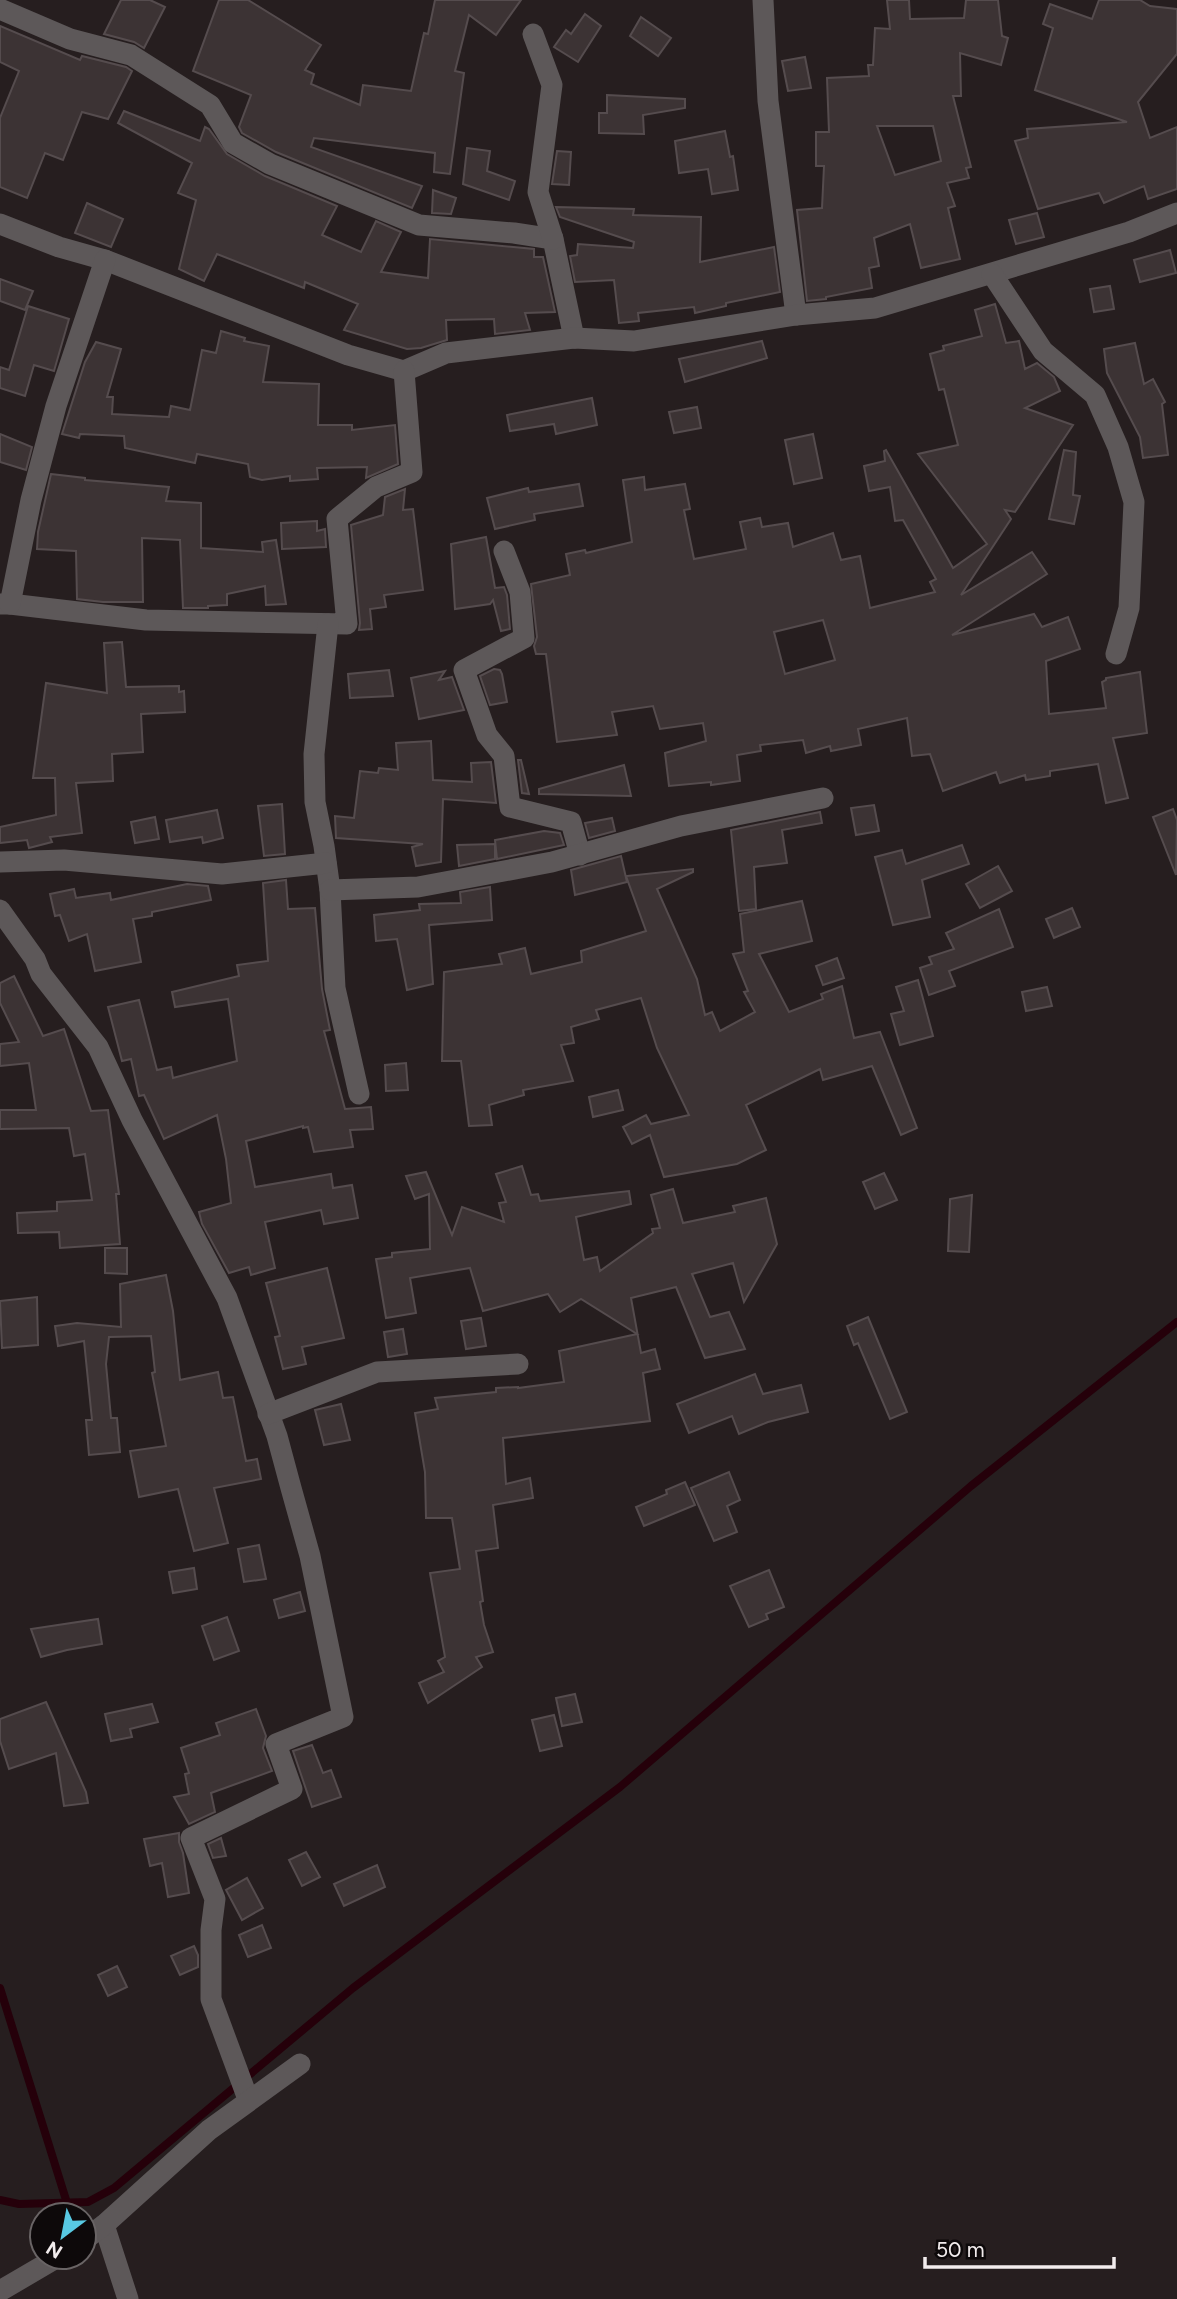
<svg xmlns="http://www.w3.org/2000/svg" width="1177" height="2299" font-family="Figtree,sans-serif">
  <rect width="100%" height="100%" fill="#261e1f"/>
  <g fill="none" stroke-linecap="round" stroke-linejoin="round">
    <g stroke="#25000a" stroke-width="8">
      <path d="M0 1988 67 2203"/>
      <path d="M0 2200 19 2204 88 2202 114 2188 353 1988 620 1787 971 1486 1177 1322"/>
    </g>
  </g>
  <g fill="#3c3334" stroke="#554c4e" stroke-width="2" fill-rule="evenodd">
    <path d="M121 0H150L165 7 144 48 134 42 104 34Z"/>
    <path d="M219 0H248L321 45 305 70 314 74 311 84 360 105 363 85 411 91 424 33 428 34 435 0H521L496 35 469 15 455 71 464 73 450 174 434 172 435 153 314 138 311 147 422 186 412 208 276 152 242 133 239 127 251 95 193 71Z"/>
    <path d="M887 0H909L910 19 964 18 966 0H998L1002 36 1008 38 1001 65 960 53 961 96H953L971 167 966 168 969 178 947 183 955 206 948 208 960 259 921 268 910 224 874 238 879 266 869 268 872 288 826 297V299L807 301 797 210 822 208 824 166H816V132H829L827 78 869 76 868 65H873L875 28 890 29ZM877 126H933L941 161 895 175Z"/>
    <path d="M1099 0H1140L1150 6 1177 9V54L1138 102 1150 138 1177 127V189L1148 199 1144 186 1104 203 1099 193 1038 209 1015 141 1028 138 1027 129 1127 122 1035 90 1053 28 1043 24 1050 4 1092 19Z"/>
    <path d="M585 14 601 26 578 62 554 47 566 30 571 34Z"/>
    <path d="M641 17 671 38 658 56 630 36Z"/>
    <path d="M0 26 80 60 82 56 126 67 132 71 108 119 82 112 63 160 45 153 27 198 0 187V118L19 71 0 62Z"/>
    <path d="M805 57 811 88 788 91 782 61Z"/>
    <path d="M607 95 685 99V108L643 115 644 134 599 133V113H607Z"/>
    <path d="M124 111 200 141 205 127 209 129 227 154 265 176 337 206 322 235 361 252 376 221 401 232 381 272 428 278 430 239 534 249V257H543L555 312 525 313 530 330 495 334 494 319 446 320 447 340 421 348 407 349 344 330 358 304 305 282 304 288 217 254 204 281 179 269 196 200 178 193 192 163 118 123Z"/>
    <path d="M725 131 730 157 733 156 738 190 712 194 708 169 679 173 675 141Z"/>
    <path d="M467 148 490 151 487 171 515 181 509 200 463 184Z"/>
    <path d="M557 151 571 152 569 185 552 184Z"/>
    <path d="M433 190 456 198 451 214 432 213Z"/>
    <path d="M87 203 123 219 111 247 75 233Z"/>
    <path d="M556 207 634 209 633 215 701 217 700 262 774 247 780 292 726 303V306L695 313 694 307 638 313 639 321 619 323 614 280 575 282 570 256 577 255 578 244 633 248 634 242 560 217Z"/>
    <path d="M1037 213 1044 237 1016 244 1009 220Z"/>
    <path d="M1170 250 1176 273 1140 282 1134 260Z"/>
    <path d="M0 279 33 291 25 310 0 301Z"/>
    <path d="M1110 286 1114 309 1094 312 1090 289Z"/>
    <path d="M995 304 1006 343 1019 341 1025 369 1037 363 1054 377 1060 391 1025 408 1073 425 1015 512 1005 510 1011 519 961 595 1032 552 1047 574 952 635 1034 614 1042 627 1068 617 1080 649 1046 661 1049 714 1106 708 1102 682 1106 680V678L1140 672 1147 733 1113 738 1128 798 1106 803 1098 764 1050 771V776L1026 780 1025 775 1000 783 996 772 943 791 930 754 912 756 907 718 858 729 861 745 831 751 830 746 806 753 803 740 760 745 761 751 737 755 740 781 711 785V782L669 786 665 753 706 741 703 723 660 729 653 706 612 712 617 735 557 742 546 654H536L534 646 537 637 531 584 570 575 566 554 585 550 586 553 632 542 623 480 644 477 645 490 685 484 690 509 684 510 694 559 746 549 740 522 760 518 762 527 788 523 793 547 833 533 841 560 860 556 870 608 935 592 930 582 936 579 903 520 895 521 890 487 869 491 864 466 885 461 884 451 886 450 953 568 987 544 918 454 958 445 944 389 939 390 930 354 944 350 943 346 982 336 975 310ZM823 620 835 660 785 674 774 632Z"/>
    <path d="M28 306 69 319 54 371 34 365 25 396 0 388V367L9 370Z"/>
    <path d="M221 331 245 338 244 341 269 346 263 382 319 384 318 425H352V430L395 425 398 464 366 478 367 467 317 468 318 479 290 481V476L262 480 250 477 248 464 197 454 195 463 125 448 124 436 80 434 79 438 62 434 85 362 96 342 121 349 107 397H113L112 414 169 417 171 406 190 410 202 350 216 353Z"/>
    <path d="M762 341 767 358 685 382 679 359Z"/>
    <path d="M1135 343 1144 384 1153 379 1165 402 1162 404 1168 455 1143 458 1140 437 1107 373 1104 349Z"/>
    <path d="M592 398 597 425 556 434 554 424 510 431 507 415Z"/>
    <path d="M697 407 701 428 674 433 669 412Z"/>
    <path d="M0 434 32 447 26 470 0 462Z"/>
    <path d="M813 434 822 478 794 484 785 440Z"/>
    <path d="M1064 450 1076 452 1073 495 1080 496 1074 524 1049 519Z"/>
    <path d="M51 474 85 478V480L169 487 166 501 201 503V548L263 552 262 542 276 540 286 604 266 605 265 586 227 594V605L208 606V608H183L180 540 142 538 143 602H103L77 599 76 551 37 549 38 532Z"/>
    <path d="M579 484 583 506 534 514 535 520 495 529 487 498 528 488 529 492Z"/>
    <path d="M405 489 403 510 413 509 423 590 384 595 386 607 370 609 372 629 359 630 360 623 351 525 383 515 385 497Z"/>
    <path d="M317 521V531L325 529 326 547 282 549 281 523Z"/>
    <path d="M486 537 495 588 504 587 507 595 510 629 501 631 493 600 490 604 455 609 451 544Z"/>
    <path d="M122 642 126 687 179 686V692L184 691 185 712 141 714 143 752 112 754 113 781 76 783 82 833 50 837 52 842 29 848 27 840 0 843V827L56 815 55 778H33L46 683 107 693 104 643Z"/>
    <path d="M494 669 500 670 502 674 507 702 490 705 480 676Z"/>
    <path d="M389 670 393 696 350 698 348 674Z"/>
    <path d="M445 671 439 680 452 677 464 710 419 719 411 678Z"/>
    <path d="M431 741 433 780 472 782 471 763 491 762 496 803 443 799 441 862 416 866 412 847 423 844 336 838 335 816 354 818 360 771 378 773 379 768 398 770 396 743Z"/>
    <path d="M518 760H521L529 794 522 793Z"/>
    <path d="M624 765 631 796 539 794V789Z"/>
    <path d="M282 804 285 854 264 856 258 806Z"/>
    <path d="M874 805 879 831 856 835 851 808Z"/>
    <path d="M1173 809 1177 820 1176 875 1153 817Z"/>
    <path d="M217 810 223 838 203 843 202 837 170 842 166 820Z"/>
    <path d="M820 812 822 823 782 830 787 863 754 867 756 909 739 911 731 830Z"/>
    <path d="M155 817 159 839 135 843 131 822Z"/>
    <path d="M612 818 615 831 589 838 585 823Z"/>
    <path d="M544 831 560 833 564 845 497 859 495 840Z"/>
    <path d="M495 844V859L459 866 457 845Z"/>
    <path d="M962 845 969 864 922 880 930 917 893 925 875 857 902 850 906 864Z"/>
    <path d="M621 856 627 882 575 895 571 870Z"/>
    <path d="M998 866 1012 891 980 908 966 884Z"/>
    <path d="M693 869V872L657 889 697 979 705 1015 712 1012 720 1031 755 1012 744 992 748 991 733 954 744 952 740 914 802 901 812 941 759 954 789 1012 823 999 821 994 842 986 854 1038 880 1032 917 1128 901 1135 872 1066 823 1080 820 1069 746 1105 766 1150 737 1164 664 1177 650 1135 632 1144 623 1127 646 1115 651 1124 689 1115 657 1048 641 998 596 1010 599 1019 571 1027 574 1043 561 1045 573 1081 523 1090 524 1095 489 1105 492 1125 469 1126 461 1061H442L444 972 502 964 499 954 525 948 531 974 582 962 581 951 646 931 626 876Z"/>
    <path d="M286 880 288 909 315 908 322 989 330 1030 324 1031 345 1109 371 1107 373 1129 350 1130 353 1147 314 1152 308 1127 303 1128V1126L246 1141 255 1187 331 1174 333 1188 352 1185 358 1218 324 1224 321 1210 265 1222 275 1268 251 1275 249 1267 229 1273 202 1224 199 1212 231 1203 226 1159 217 1115 164 1139 144 1095 139 1096 131 1059 122 1061 108 1007 139 1000 157 1070 171 1067 173 1078 237 1061 228 999 175 1007 172 992 239 976 237 965 268 961 263 883Z"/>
    <path d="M187 884 208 886 211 900 152 912V916L133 919 141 962 95 971 87 934 69 941 60 915 55 916 50 894 74 889 76 898 110 893 111 900Z"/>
    <path d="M490 887 492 920 429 925 433 984 407 990 397 939 376 941 374 915 420 910 419 904 461 903 460 892Z"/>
    <path d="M1072 908 1080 927 1054 938 1046 919Z"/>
    <path d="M999 909 1013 947 949 971 955 986 929 995 920 968 932 964 929 957 954 949 946 933Z"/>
    <path d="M837 958 844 978 823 985 816 966Z"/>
    <path d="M14 976 43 1036 64 1029 91 1111 108 1110 119 1194H116L120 1244 60 1248 59 1232 18 1233 17 1213 57 1211V1202L92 1200 85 1154 74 1156 69 1128 0 1129V1110H36L29 1063 0 1066V1044L19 1042 0 1003V983Z"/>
    <path d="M918 980 933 1036 900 1045 891 1014 904 1011 896 987Z"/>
    <path d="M1047 987 1052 1006 1026 1011 1022 992Z"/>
    <path d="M406 1063 408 1090 386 1091 385 1065Z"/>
    <path d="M618 1090 623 1110 593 1117 589 1097Z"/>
    <path d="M522 1166 531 1195 538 1194 540 1201 629 1191 631 1204 576 1217 584 1260 597 1257 600 1271 653 1233 652 1229 660 1228 651 1195 673 1189 683 1223 735 1212 733 1206 766 1198 777 1244 744 1302 733 1263 692 1274 710 1317 729 1312 745 1349 705 1358 676 1287 631 1298 641 1353 655 1349 660 1369 643 1373 650 1421 503 1438 506 1484 530 1478 533 1498 493 1505 498 1548 476 1551 483 1601 480 1602 484 1625 493 1652 476 1657 482 1667 428 1703 419 1683 444 1672 438 1661 445 1657 430 1573 460 1569 452 1518H426L425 1472 415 1413 438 1409 435 1398 496 1392V1388L518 1387V1388L564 1382 559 1351 637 1334 581 1299 560 1312 548 1294 483 1311 470 1268 410 1278 416 1313 386 1318 376 1259 392 1257V1253L430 1249 429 1194 415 1199 406 1176 426 1172 452 1235 462 1207 504 1222 499 1203 506 1202 496 1174Z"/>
    <path d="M884 1173 897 1200 875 1209 863 1182Z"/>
    <path d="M972 1195 969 1252 948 1251 950 1199Z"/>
    <path d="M105 1248H127V1274L105 1273Z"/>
    <path d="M327 1268 344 1338 302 1347 306 1364 283 1369 275 1337 280 1336 266 1283Z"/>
    <path d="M166 1275 173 1311 180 1380 218 1372 223 1398 233 1397 246 1461 257 1459 261 1479 214 1488 228 1543 194 1551 178 1489 139 1497 130 1451 166 1446 152 1373 155 1372 151 1336 109 1337 106 1364 111 1418H117L120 1452 89 1455 86 1420H92L84 1341 58 1346 55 1326 77 1323 121 1327 120 1284Z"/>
    <path d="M37 1297 38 1345 2 1348 0 1301Z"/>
    <path d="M868 1317 907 1412 890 1419 858 1343 854 1345 847 1326Z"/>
    <path d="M481 1318 486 1346 466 1349 461 1321Z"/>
    <path d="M403 1329 407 1354 388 1357 384 1332Z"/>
    <path d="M755 1374 763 1394 801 1385 808 1412 768 1422 739 1434 732 1416 689 1433 677 1404Z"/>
    <path d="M341 1404 350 1440 324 1445 315 1410Z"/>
    <path d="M729 1472 740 1500 727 1506 737 1532 714 1541 691 1488Z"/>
    <path d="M685 1482 695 1505 644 1526 636 1507 667 1494 666 1490Z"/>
    <path d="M259 1545 266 1579 244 1582 238 1549Z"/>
    <path d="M194 1568 197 1589 173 1593 169 1572Z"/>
    <path d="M769 1570 784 1607 766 1614 768 1619 749 1627 730 1586Z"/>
    <path d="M300 1592 305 1611 279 1618 274 1600Z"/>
    <path d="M227 1617 239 1651 214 1660 202 1626Z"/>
    <path d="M98 1619 102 1644 67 1650 41 1657 31 1629Z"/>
    <path d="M575 1694 582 1722 562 1726 556 1698Z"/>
    <path d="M46 1702 86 1792 88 1803 64 1806 56 1753 9 1769 0 1741V1719Z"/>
    <path d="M152 1704 158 1722 130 1729 132 1737 111 1741 105 1714Z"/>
    <path d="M256 1709 266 1736 263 1748 272 1771 211 1793 215 1812 189 1824 174 1797 189 1794 185 1774 189 1773 181 1748 220 1735 216 1723Z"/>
    <path d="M554 1715 562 1746 540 1751 532 1720Z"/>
    <path d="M312 1745 323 1773 331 1770 341 1797 312 1807 293 1751Z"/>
    <path d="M179 1833V1842L183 1853 189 1893 168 1897 162 1863 150 1866 144 1839Z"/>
    <path d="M221 1838 226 1856 213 1858 208 1844Z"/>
    <path d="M306 1852 320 1877 302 1886 289 1860Z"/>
    <path d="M377 1865 385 1887 344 1906 334 1884Z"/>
    <path d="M247 1878 263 1908 242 1920 226 1890Z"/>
    <path d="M262 1925 271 1948 248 1957 239 1935Z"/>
    <path d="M194 1946 198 1955V1967L180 1975 171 1956Z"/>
    <path d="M117 1966 127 1987 108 1996 98 1975Z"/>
  </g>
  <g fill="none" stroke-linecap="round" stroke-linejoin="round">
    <g stroke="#5d5859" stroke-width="21">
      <path d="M763 0 768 101 796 315"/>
      <path d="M0 9 70 39 131 55 210 105 233 143 270 164 419 225 514 233 553 239 574 338"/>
      <path d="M533 34 552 85 538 192 553 239"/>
      <path d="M0 224 59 247 105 260 348 355 404 371 446 353 574 338 634 341 796 315 875 308 1129 232 1177 213"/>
      <path d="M992 274 1043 351 1095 395 1118 447 1134 502 1129 608 1116 654"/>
      <path d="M504 551 520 592 524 638 464 670 487 735 504 756 510 807 571 822 580 855"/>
      <path d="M0 604H10L146 620 347 624 337 519 376 487 412 472 404 371"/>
      <path d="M10 604 31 500 56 406 105 260"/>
      <path d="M328 624 314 754 315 802 324 846 330 890 335 988 359 1094"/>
      <path d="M0 862 64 860 222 874 326 863"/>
      <path d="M330 890 418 887 552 862 681 826 823 798"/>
      <path d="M0 910 35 959 41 974 98 1047 132 1120 227 1298 277 1436 291 1488 310 1556 343 1717 276 1744 292 1789 191 1838 215 1899 211 1930V1999L248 2099"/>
      <path d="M268 1414 377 1372 518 1364"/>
      <path d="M104 2225 128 2299"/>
      <path d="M84 2240 104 2225 209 2130 300 2064"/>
      <path d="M0 2291 58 2257"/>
    </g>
  </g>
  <g transform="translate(63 2236) rotate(212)"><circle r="33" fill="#0d090a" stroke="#696465" stroke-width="2"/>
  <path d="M0-5L12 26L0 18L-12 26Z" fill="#58c9e3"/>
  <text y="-10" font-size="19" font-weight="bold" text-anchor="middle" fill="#f2eced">N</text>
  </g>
  <path d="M925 2257v10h189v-10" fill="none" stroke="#f2eced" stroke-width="3.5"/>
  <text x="936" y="2257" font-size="21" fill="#f2eced" stroke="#0d090a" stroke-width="5" paint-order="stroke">50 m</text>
</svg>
